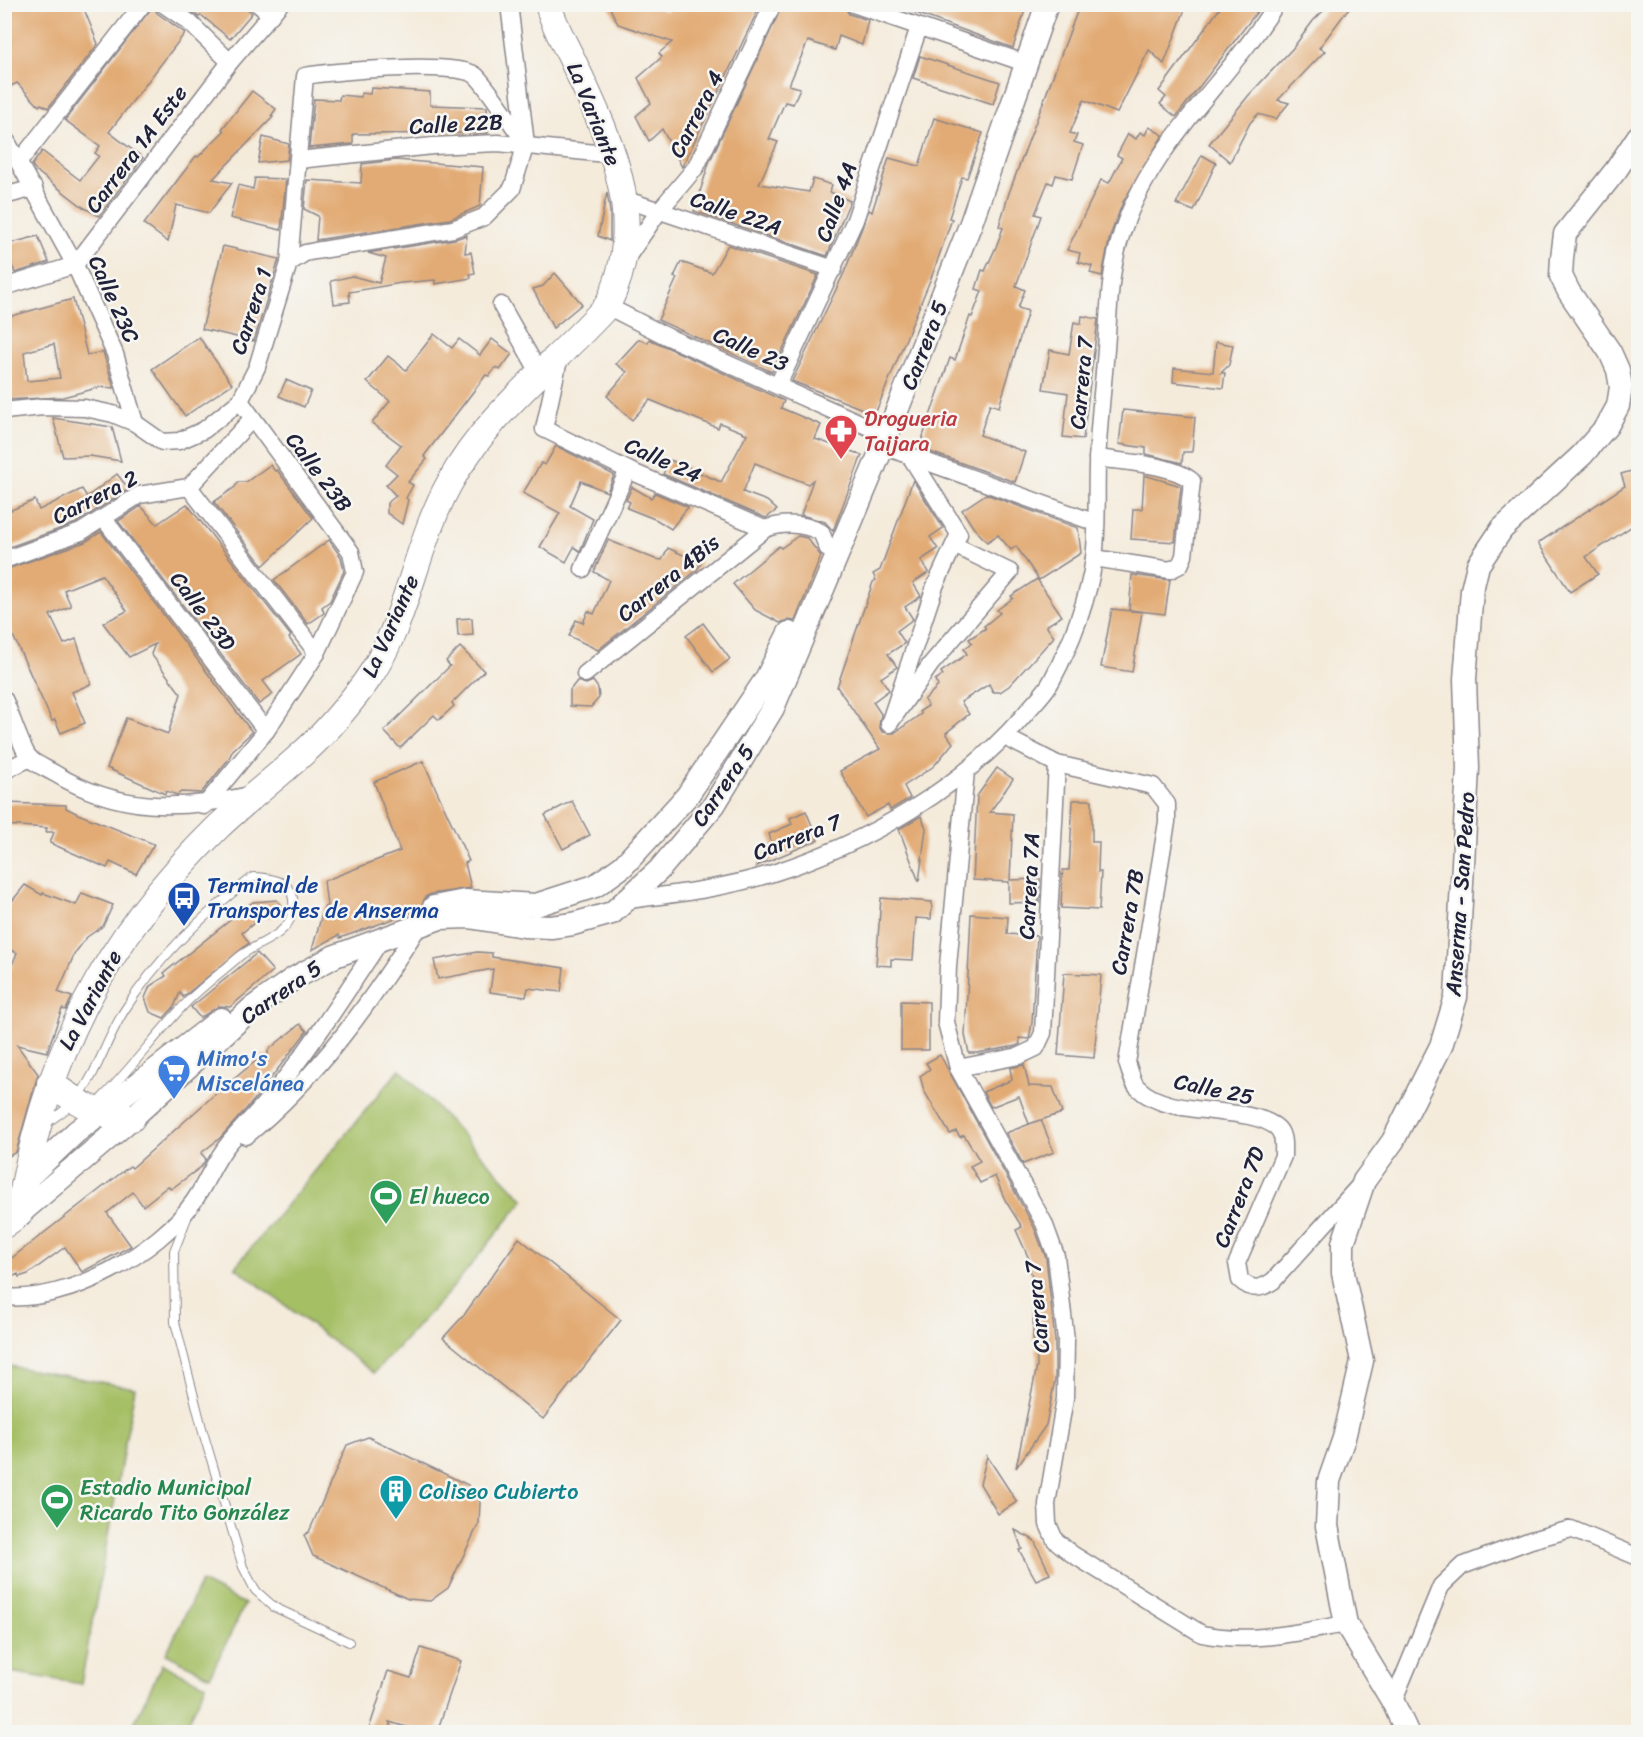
<svg xmlns="http://www.w3.org/2000/svg" width="1643" height="1737" font-family="Sriracha,sans-serif">
  <rect width="100%" height="100%" fill="#f6f6f2"/>
  <filter id="ink" filterUnits="userSpaceOnUse"><feTurbulence type="fractalNoise" baseFrequency=".0167" numOctaves="2"/><feDisplacementMap in="SourceGraphic" scale="12" xChannelSelector="R" yChannelSelector="G"/><feConvolveMatrix kernelMatrix="1 2 1 2 8 2 1 2 1" color-interpolation-filters="sRGB"/></filter>
  <filter id="wash" filterUnits="userSpaceOnUse"><feTurbulence type="fractalNoise" baseFrequency=".008" numOctaves="4" result="noise"/><feDisplacementMap in="SourceGraphic" scale="24" xChannelSelector="R" yChannelSelector="G"/><feGaussianBlur stdDeviation="1.35" result="paint"/><feColorMatrix in="noise" values="0 0 0 0 0 0 0 0 0 0 0 0 0 0 0 0 0 1.4 0 .05"/><feComposite in="paint" operator="in"/></filter>
  <g filter="url(#wash)">
    <rect width="100%" height="100%" fill="#f4ebdb"/>
    <g fill="#a5bf65" stroke="#647050" stroke-width="1.5">
      <path d="M400 1069 524 1200 449 1292 374 1373 235 1267Z"/>
      <path d="M4 1365 135 1388 81 1684 5 1671Z"/>
      <path d="M201 1582 245 1604 210 1676 166 1654Z"/>
      <path d="M162 1664 206 1685 183 1732H130Z"/>
    </g>
    <g id="blocks">
      <g fill="#e2ab75" fill-rule="evenodd">
        <path d="M4 4H82L98 44 48 108 41 104 39 106 17 83 9 87 4 77Z"/>
        <path d="M182 4H242L252 13 230 39 201 15 199 17Z"/>
        <path d="M608 4H646L667 11 668 4H761L682 167 662 129 649 141 636 116 651 103 638 78 662 57 659 53 672 42 618 24Z"/>
        <path d="M783 4H843L849 14 868 20 862 45 839 36 835 50 808 41 789 85 800 88 793 104 785 102 769 139 778 142 759 184 809 192 813 179 832 185 830 192 850 201 827 256 694 211 709 163Z"/>
        <path d="M891 4H1027L1013 48Z"/>
        <path d="M1080 4H1187L1164 64 1149 50 1117 113 1084 100 1070 133 1077 135 1074 142 1083 145 1072 179 1056 175 1053 184 1048 182 1035 214 1041 216 1016 286 1025 290 1018 308 1028 311 999 407 990 404 980 435 1025 452 1015 482 919 448 950 358 955 360 970 316 972 317 982 291 976 289 982 270 985 271 996 247 1003 228 999 226 1009 193Z"/>
        <path d="M1223 4H1263L1176 117 1160 104 1166 97 1159 91Z"/>
        <path d="M1330 4 1349 8 1319 48 1325 51 1278 100 1289 103 1276 119 1258 114 1250 123 1230 162 1209 144 1249 95 1293 48 1313 21Z"/>
        <path d="M153 6 157 13 185 33 109 132 143 158 99 216 83 207 35 170 32 165 42 151 80 180 99 156 95 153 100 146 65 120Z"/>
        <path d="M920 56 1000 82 993 104 913 78Z"/>
        <path d="M371 88 430 92V105L487 107 488 133 353 134V144L309 148 314 99 339 100 340 95 361 97V93L370 94Z"/>
        <path d="M252 91 276 109 271 116 273 117 213 179 232 183 209 213 176 205 168 242 144 224 196 156 198 157 224 131 222 129Z"/>
        <path d="M934 118 983 133 967 178 962 177 949 218 952 219 933 273 875 414 792 381 844 273 869 210 872 212 889 158 919 166Z"/>
        <path d="M1149 127 1163 135 1123 202 1110 236 1102 276 1090 273 1092 266 1078 262 1080 253 1067 250 1101 180 1109 183 1122 158 1117 155 1128 134 1136 139 1140 132 1145 135Z"/>
        <path d="M263 137 289 144 287 160 258 163Z"/>
        <path d="M1202 155 1216 163 1194 211 1176 204Z"/>
        <path d="M396 160 483 167 480 206 450 219 316 240 318 216 304 209 307 180 361 183 362 164Z"/>
        <path d="M255 178 286 179 281 230 230 218 238 185 253 189Z"/>
        <path d="M607 192 610 212V241L598 236Z"/>
        <path d="M467 235 465 253 471 252 475 273 470 274 471 278 435 284V280L401 283 349 292 350 302 334 304 331 281 352 276 379 283 386 258 368 253 455 239Z"/>
        <path d="M38 236 49 262 15 273 4 245Z"/>
        <path d="M728 245 818 275 772 372 658 320 677 278 674 277 681 262 712 273Z"/>
        <path d="M223 246 279 259 254 341 202 329Z"/>
        <path d="M555 273 582 304 553 328 533 289 543 286Z"/>
        <path d="M73 299 87 355 103 352 114 388 101 387 63 397 4 400V318ZM54 344 60 378 27 381 24 352Z"/>
        <path d="M1082 316 1098 319 1083 439 1063 437 1068 393 1043 389 1050 350 1069 354 1074 322 1081 324Z"/>
        <path d="M434 334 452 348 459 339 480 355 492 339 512 354 500 370 496 367 489 376 486 375 424 456 427 459 408 482 413 485 406 498 408 500 402 524 387 513V503L396 496 386 485 397 474 386 465 401 445 372 423 390 401 367 382 388 356 406 370Z"/>
        <path d="M199 337 232 384 185 416 152 369Z"/>
        <path d="M639 339 648 343 649 339 784 401 781 408 821 425 815 439 862 455 833 531 825 522 801 515 813 480 808 484 755 463 743 492 767 501 777 510 766 518 663 474 670 460 721 482 747 434 720 423 718 428 650 400 632 420 607 396 627 372 616 364Z"/>
        <path d="M1216 342 1233 345 1229 365 1221 373H1225L1223 388 1173 382 1174 368 1213 372Z"/>
        <path d="M286 380 311 391 304 407 279 396Z"/>
        <path d="M1123 410 1195 417 1192 452H1183L1182 463 1146 454V448L1119 444Z"/>
        <path d="M53 418 112 427 121 461 90 456 63 457Z"/>
        <path d="M556 446 614 475 607 492 581 481 570 506 593 519 580 551 574 547 566 562 540 547 560 513 523 493 541 463 545 465Z"/>
        <path d="M270 465 275 471 277 470 313 518 263 566 214 502 235 487 238 482H246Z"/>
        <path d="M1638 469V522L1586 557 1598 574 1570 592 1538 543 1625 486 1621 474Z"/>
        <path d="M117 474 129 489 76 523 4 549V513L35 500 39 510 82 489 87 497Z"/>
        <path d="M1144 475 1181 486 1175 542 1131 539 1133 509H1142Z"/>
        <path d="M913 480 943 528 930 537 938 549 921 560 929 572 913 583 921 596 905 607 913 619 897 631 905 643 888 654 897 667 881 678 889 690 873 702 881 714 879 726 882 732 894 733 921 714 920 711 928 706 924 700 938 686 935 680 943 675 941 672 967 654 964 649 972 643 969 639 986 628 984 626 1000 613 997 610 1013 598 1011 596 1037 579 1062 616 1046 626 1054 637 1009 686 1000 692H993L989 684 961 702 969 714 946 733 953 743 934 766 904 786 910 798 890 810 888 805 866 817 840 771 880 749 837 687 873 582 876 580 873 574 880 570Z"/>
        <path d="M632 487 651 498 655 493 688 507 671 529 657 520 627 508 630 502 626 500Z"/>
        <path d="M986 494 1078 528 1081 553 1039 580 1016 546 1011 550 998 535 987 542 973 527 962 510Z"/>
        <path d="M187 504 291 636 289 638 301 654 263 681 273 694 259 704 118 521 141 506 157 524Z"/>
        <path d="M101 532 252 732 233 750 228 760 201 793 181 792 177 795 166 791 165 794 107 768 126 718 168 734 181 694 151 654 155 644 129 657 103 623 127 611 102 575 64 590 71 606 50 615 64 644 76 639 91 684 72 692 85 723 61 733 55 720 52 721 4 616V570L85 542Z"/>
        <path d="M798 536 807 538 821 556 795 621 788 620 780 623 755 610 733 584 779 546 781 548Z"/>
        <path d="M329 540 341 557 344 571 330 601 322 607 324 613 308 624 274 580Z"/>
        <path d="M608 540 655 559 662 560 668 548 701 563 697 570 598 650 569 636 576 620 583 623 588 611 594 614 609 580 594 572Z"/>
        <path d="M1132 575 1170 580 1165 614 1129 610Z"/>
        <path d="M1112 609 1142 612 1132 672 1101 667Z"/>
        <path d="M472 618 473 635 458 636 457 619Z"/>
        <path d="M703 623 730 659 713 672 686 636Z"/>
        <path d="M460 647 484 671 452 703 454 706 439 720 434 715 400 748 384 731 450 666 446 661Z"/>
        <path d="M577 681 586 684 593 681 598 688 599 698 591 707 570 706V690Z"/>
        <path d="M423 761 469 861 465 863 471 888 431 894 425 897 421 909 340 938 339 935 312 950 324 907 327 906 324 881 400 851 374 782Z"/>
        <path d="M997 768 1013 779 990 812 1013 814 1010 880 1040 879 1039 902 1009 903V882L973 880 977 796Z"/>
        <path d="M1073 800H1092V842H1099L1098 872H1101L1099 910 1061 908 1062 879 1063 870H1069Z"/>
        <path d="M572 801 590 835 563 849 545 815Z"/>
        <path d="M4 803 66 805V808L78 814 154 844 136 874 110 862 107 868 50 843 54 832H46L47 828 4 825Z"/>
        <path d="M806 811 818 840 757 866 772 844 769 834 792 824 790 818Z"/>
        <path d="M921 816 926 828 919 882 899 829Z"/>
        <path d="M25 885 42 895 43 893 76 905 82 893 113 905 103 926 87 937 75 953 58 992 72 997 66 1010 62 1009 47 1052 17 1045 38 1074 16 1152 4 1159V1024L9 1007 4 1006V984L17 953 4 947V911Z"/>
        <path d="M881 898 932 902 931 919 916 918 913 960 891 959V966L876 965Z"/>
        <path d="M277 900 284 908 276 916 259 919 242 933 249 943 183 997 180 992 174 1007 164 1018 150 1012 145 998 150 986 166 976 164 973 253 902Z"/>
        <path d="M971 914 1008 917 1007 934 1037 936 1032 1023 1029 1039 1019 1038 1020 1044 1016 1046 977 1053H969L965 1035Z"/>
        <path d="M477 952 492 953V957L564 968 561 992 528 988 526 997 490 992 493 969 438 979 434 960Z"/>
        <path d="M257 953 273 971 230 1007 219 1006 200 1018 191 1007Z"/>
        <path d="M1064 973 1101 975 1094 1058 1058 1055Z"/>
        <path d="M901 1001 929 1002V1050H901Z"/>
        <path d="M300 1024 307 1031 254 1100 220 1138 201 1153 206 1159 201 1167 171 1189 168 1186 143 1206 133 1192 107 1213 131 1246 82 1272 65 1247 28 1274 19 1277 18 1274 4 1281V1264L130 1166 132 1168 213 1096 263 1055H268V1050Z"/>
        <path d="M940 1055 1034 1227 1046 1258 1055 1341V1380L1046 1425 1016 1468 1037 1366 1036 1340H1033L1034 1283 1027 1260 1029 1259 1016 1230 1022 1227 1005 1200 995 1176 980 1183 970 1166 980 1161 964 1135 960 1137 956 1131 950 1134 924 1091 920 1076 930 1069 926 1063Z"/>
        <path d="M1024 1065 1029 1086 1053 1087 1062 1113 1041 1120 1054 1152 1023 1164 1006 1133 1040 1120 1029 1124 1019 1096 991 1107 983 1092 1012 1080 1010 1068Z"/>
        <path d="M519 1238 621 1320 543 1419 443 1338 464 1315Z"/>
        <path d="M368 1437 468 1485 480 1502 479 1523 448 1588 430 1601 408 1599 313 1556 304 1535 309 1532 347 1445Z"/>
        <path d="M987 1456 1017 1502 998 1514 980 1484Z"/>
        <path d="M1015 1530 1034 1540 1050 1574 1036 1580 1019 1550 1022 1549Z"/>
        <path d="M421 1648 461 1661 437 1732H425L389 1722 394 1732H368L388 1671 411 1678Z"/>
      </g>
    </g>
  </g>
  <g filter="url(#ink)">
    <use href="#blocks" fill-opacity="0" stroke="#8b868b" stroke-width="1.5"/>
    <g fill="none" stroke-linecap="round" stroke-linejoin="round">
      <defs>
        <g id="lane">
          <path d="M47 1123C56 1116 68 1109 76 1100 97 1074 106 1040 124 1011 158 957 202 915 253 877 277 878 299 883 292 913 288 936 256 943 240 956 223 971 204 985 188 1001 157 1033 131 1069 99 1101"/>
          <path d="M187 1218 174 1251 175 1322 203 1432 243 1567 255 1590 274 1607 349 1642"/>
        </g>
        <g id="street">
          <path d="M163 4 189 22 230 62"/>
          <path d="M258 4 271 15"/>
          <path d="M853 4 1016 60"/>
          <path d="M4 136 75 265 115 354 135 423"/>
          <path d="M298 160 433 146 498 143 615 155"/>
          <path d="M19 162 143 4"/>
          <path d="M4 196 34 188"/>
          <path d="M624 199 834 269"/>
          <path d="M626 259 659 211 696 167 773 4"/>
          <path d="M289 263 305 76C333 71 455 61 475 75 484 81 516 131 525 142"/>
          <path d="M4 287 75 265 230 62 280 4"/>
          <path d="M501 305 540 374"/>
          <path d="M607 306 668 337 878 431"/>
          <path d="M560 355 544 429 628 470 765 529"/>
          <path d="M778 385 855 220 919 27"/>
          <path d="M4 411 43 407 85 408 113 414 135 423 162 442 179 441 204 430 240 401 257 367 289 263 305 253 315 251 453 229 484 217 512 189 526 144 509 4"/>
          <path d="M883 446 1096 523"/>
          <path d="M910 456 959 534 935 586 889 724 931 664 1010 572 954 545"/>
          <path d="M189 487 317 653"/>
          <path d="M104 519 266 731"/>
          <path d="M1094 558 1170 570 1180 565 1184 556 1192 481C1173 464 1123 462 1097 458"/>
          <path d="M4 560 81 532 139 495 189 487 251 420"/>
          <path d="M583 569 628 470"/>
          <path d="M585 674 765 529C784 522 802 523 821 532L828 549"/>
          <path d="M4 699C10 712 22 750 30 759 36 764 47 769 54 773 118 812 179 811 250 795"/>
          <path d="M1005 737 1057 764 1153 786 1167 804V822L1127 1063C1130 1070 1132 1083 1138 1088 1169 1119 1243 1104 1275 1126 1285 1133 1283 1146 1283 1156L1237 1263 1240 1280C1252 1291 1261 1289 1273 1281L1359 1186"/>
          <path d="M4 771 30 758"/>
          <path d="M966 771 948 966 946 1022 958 1068 1044 1223 1056 1256 1066 1340 1065 1398 1047 1504 1048 1524 1055 1540 1072 1554 1202 1634C1252 1644 1298 1632 1346 1624"/>
          <path d="M204 806 266 731 317 653 355 572 351 552 240 401"/>
          <path d="M628 900C677 894 726 888 773 873 867 843 961 789 1025 714 1034 703 1046 692 1052 680 1071 644 1089 598 1094 558 1098 528 1096 496 1097 466 1098 427 1103 388 1106 349 1109 312 1109 275 1120 239 1147 147 1227 83 1276 4"/>
          <path d="M958 1068 1019 1056 1036 1048 1043 1033 1057 764"/>
          <path d="M246 1136C318 1077 371 1002 420 924"/>
          <path d="M4 1194 19 1214"/>
          <path d="M4 1297C69 1303 158 1253 194 1201 207 1182 214 1161 229 1143 241 1129 254 1116 266 1102 309 1051 345 994 382 938"/>
          <path d="M1393 1702 1441 1586 1462 1566 1531 1540 1571 1529 1638 1557"/>
        </g>
        <g id="secondary">
          <path d="M434 907 465 901 536 905 595 886 623 866 687 796 766 679 789 633"/>
          <path d="M24 1181 76 1132 221 1019"/>
          <path d="M19 1214 132 1118 251 1009 293 979 335 956 440 918 469 917 524 926 551 927 573 924 612 913 659 870 714 805 773 708 883 446 971 223 1047 4"/>
          <path d="M1407 1732 1393 1702 1346 1624 1327 1526 1329 1481 1344 1438 1362 1361 1343 1273V1243L1364 1181 1393 1141 1441 1046 1456 997 1468 768 1465 679 1472 590 1478 565 1502 529 1582 455 1607 426 1618 406 1621 387 1618 370 1610 352 1569 292 1561 276 1562 258 1565 234 1616 170 1638 137"/>
        </g>
        <g id="primary">
          <path d="M50 1083C77 1102 98 1117 132 1118"/>
          <path d="M4 1225 19 1214C43 1060 106 936 218 827 245 801 275 779 302 754 325 734 347 707 365 683 407 626 415 545 449 484 487 413 554 365 607 306 651 219 609 139 572 59 563 41 553 23 548 4"/>
        </g>
      </defs>
      <use href="#lane" stroke="#8b868b" stroke-width="10"/>
      <use href="#street" stroke="#8b868b" stroke-width="19"/>
      <use href="#secondary" stroke="#8b868b" stroke-width="25"/>
      <use href="#primary" stroke="#8b868b" stroke-width="28"/>
      <use href="#lane" stroke="#fff" stroke-width="8"/>
      <use href="#street" stroke="#fff" stroke-width="16"/>
      <use href="#secondary" stroke="#fff" stroke-width="22"/>
      <use href="#primary" stroke="#fff" stroke-width="26"/>
    </g>
  </g>
  <defs>
    <symbol id="pharmacy-pin" viewBox="-11 -11 22 30"><path d="M0 17L-7.5 6A9.5 9.5 0 1 1 7.5 6Z" fill="#e0444e" stroke="#f6f6f2"/><path d="M-2-6h4v4h4v4h-4v4h-4v-4h-4v-4h4Z" fill="#fff"/></symbol>
    <symbol id="bus-pin" viewBox="-11 -11 22 30"><path d="M0 17L-7.5 6A9.5 9.5 0 1 1 7.5 6Z" fill="#1a4fb4" stroke="#f6f6f2"/><path d="M-5-6H5V4H4V6H2V4H-2V6H-4V4H-5ZM-3.5-4V0h7V-4ZM-3.5 1.2v1.5H-2V1.2ZM2 1.2v1.5H3.5V1.2Z" fill="#fff"/></symbol>
    <symbol id="supermarket-pin" viewBox="-11 -11 22 30"><path d="M0 17L-7.5 6A9.5 9.5 0 1 1 7.5 6Z" fill="#3f7fe0" stroke="#f6f6f2"/><path d="M-6-5.5h2.5l.6 2H6L4.5 2H-2.5L-4.4-4H-6ZM-1.5 3.2a1.3 1.3 0 1 0 .1 0ZM3 3.2a1.3 1.3 0 1 0 .1 0Z" fill="#fff"/></symbol>
    <symbol id="stadium-pin" viewBox="-11 -11 22 30"><path d="M0 17L-7.5 6A9.5 9.5 0 1 1 7.5 6Z" fill="#2e9e5b" stroke="#f6f6f2"/><path d="M0-5a6.5 5 0 1 0 0 10a6.5 5 0 1 0 0-10ZM-3.5-1.8h7v3.6h-7Z" fill="#fff"/></symbol>
    <symbol id="building-pin" viewBox="-11 -11 22 30"><path d="M0 17L-7.5 6A9.5 9.5 0 1 1 7.5 6Z" fill="#0f9aa8" stroke="#f6f6f2"/><path d="M-4-6H4V6H1V3H-1V6H-4ZM-2.5-4.3h1.7v1.8h-1.7ZM.8-4.3h1.7v1.8H.8ZM-2.5-1h1.7V.8h-1.7ZM.8-1h1.7V.8H.8Z" fill="#fff"/></symbol>
  </defs>
  <g fill-rule="evenodd">
    <use href="#pharmacy-pin" x="822" y="412" width="38" height="52"/>
    <use href="#bus-pin" x="165" y="879" width="38" height="52"/>
    <use href="#supermarket-pin" x="155" y="1052" width="38" height="52"/>
    <use href="#stadium-pin" x="367" y="1177" width="38" height="52"/>
    <use href="#building-pin" x="377" y="1472" width="38" height="52"/>
    <use href="#stadium-pin" x="38" y="1481" width="38" height="52"/>
  </g>
  <g text-anchor="middle" dominant-baseline="central" stroke-width="5" stroke-linejoin="round" paint-order="stroke">
    <g font-size="22" fill="#22223b" stroke="#f6f6f2">
      <text transform="translate(594 114) rotate(68)">La Variante</text>
      <text transform="translate(696 114) rotate(-63)">Carrera 4</text>
      <text transform="translate(456 124) rotate(-3)">Calle 22B</text>
      <text transform="translate(136 149) rotate(-53)">Carrera 1A Este</text>
      <text transform="translate(836 202) rotate(-70)">Calle 4A</text>
      <text transform="translate(736 213) rotate(19)">Calle 22A</text>
      <text transform="translate(114 299) rotate(66)">Calle 23C</text>
      <text transform="translate(251 311) rotate(-72)">Carrera 1</text>
      <text transform="translate(924 345) rotate(-69)">Carrera 5</text>
      <text transform="translate(751 349) rotate(24)">Calle 23</text>
      <text transform="translate(1081 383) rotate(-85)">Carrera 7</text>
      <text transform="translate(663 460) rotate(24)">Calle 24</text>
      <text transform="translate(319 472) rotate(53)">Calle 23B</text>
      <text transform="translate(95 497) rotate(-27)">Carrera 2</text>
      <text transform="translate(668 578) rotate(-39)">Carrera 4Bis</text>
      <text transform="translate(203 611) rotate(53)">Calle 23D</text>
      <text transform="translate(390 626) rotate(-66)">La Variante</text>
      <text transform="translate(723 785) rotate(-56)">Carrera 5</text>
      <text transform="translate(797 837) rotate(-21)">Carrera 7</text>
      <text transform="translate(1029 886) rotate(-87)">Carrera 7A</text>
      <text transform="translate(1460 894) rotate(-86)">Anserma - San Pedro</text>
      <text transform="translate(1127 922) rotate(-80)">Carrera 7B</text>
      <text transform="translate(281 992) rotate(-35)">Carrera 5</text>
      <text transform="translate(90 1000) rotate(-62)">La Variante</text>
      <text transform="translate(1214 1089) rotate(12)">Calle 25</text>
      <text transform="translate(1239 1197) rotate(-69)">Carrera 7D</text>
      <text transform="translate(1037 1307) rotate(-96)">Carrera 7</text>
    </g>
    <g font-size="22" fill="#be3a42" stroke="#f6f6f2" text-anchor="start">
      <text x="864" y="418">Drogueria<tspan x="864" dy="25">Taijara</tspan></text>
    </g>
    <g font-size="22" fill="#164399" stroke="#f6f6f2" text-anchor="start">
      <text x="207" y="885">Terminal de<tspan x="207" dy="25">Transportes de Anserma</tspan></text>
    </g>
    <g font-size="22" fill="#366cbe" stroke="#f6f6f2" text-anchor="start">
      <text x="197" y="1058">Mimo's<tspan x="197" dy="25">Miscelánea</tspan></text>
    </g>
    <g font-size="22" fill="#27864d" stroke="#f6f6f2" text-anchor="start">
      <text x="409" y="1196">El hueco</text>
      <text x="80" y="1487">Estadio Municipal<tspan x="80" dy="25">Ricardo Tito González</tspan></text>
    </g>
    <g font-size="22" fill="#0d838f" stroke="#f6f6f2" text-anchor="start">
      <text x="419" y="1491">Coliseo Cubierto</text>
    </g>
  </g>
  <rect width="1643" height="1737" fill="none" stroke="#f6f6f2" stroke-width="24"/>
</svg>
